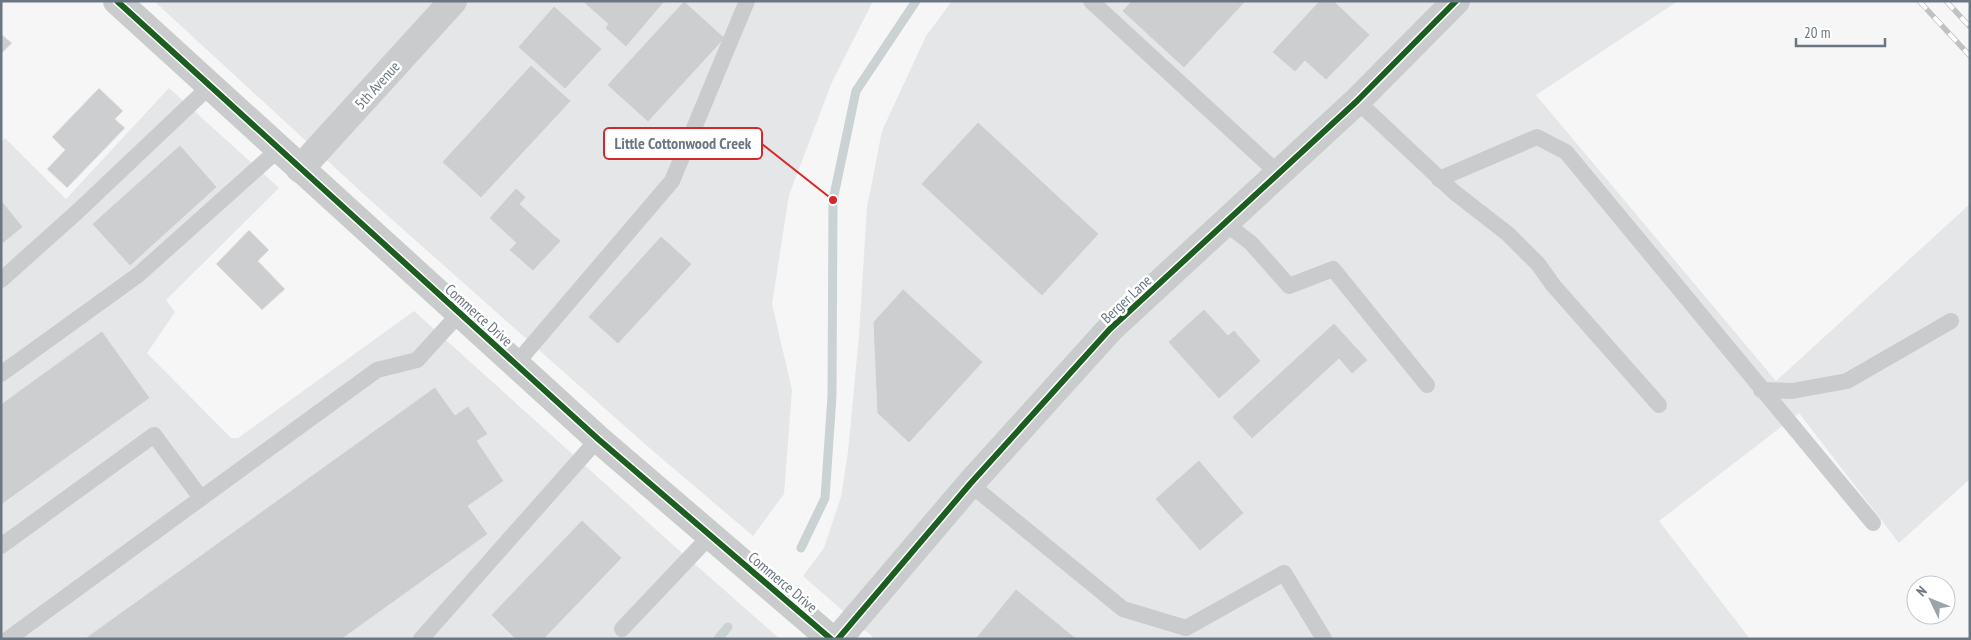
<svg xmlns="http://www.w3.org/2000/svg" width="1971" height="640" font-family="'PT Sans Narrow',sans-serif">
  <rect width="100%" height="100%" fill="#f6f6f6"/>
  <g fill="#e5e6e7">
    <path d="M154 1H873L832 82 789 195 772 304 792 390 784 494 753 536 646 445 369 199Z"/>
    <path d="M952 1H1678L1536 95 1776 381 1970 204V479L1899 543 1799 413 1659 521 1750 639H875L803 576 824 548 841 497 848 452 859 335 867 207 882 131 926 36Z"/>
    <path d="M169 88 279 188 166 300 175 312 147 353 231 438H238L414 311 672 544 780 639H1V142L5 138 66 199Z"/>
  </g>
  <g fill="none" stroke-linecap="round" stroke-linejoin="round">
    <g stroke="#cbd2d4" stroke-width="9">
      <path d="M801 548 825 498 832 396 833 200 856 91 916 1"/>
      <path d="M718 639 728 627"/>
    </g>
  </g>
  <g fill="#cdcecf" stroke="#e6e6e6">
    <path d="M582 1H665L626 47 605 28 608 24Z"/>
    <path d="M684 1 725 38 648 122 607 85Z"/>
    <path d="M1131 1H1246L1184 68 1122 11Z"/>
    <path d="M1319 1H1334L1370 35 1326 80 1305 61 1295 72 1272 52Z"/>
    <path d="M554 6 602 49 565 89 518 47Z"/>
    <path d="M1 34 12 43 1 54Z"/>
    <path d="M531 65 571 101 481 198 442 162Z"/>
    <path d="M99 88 123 111 115 119 125 128 67 188 47 169 65 150 52 137Z"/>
    <path d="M978 122 1099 234 1042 296 921 184Z"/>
    <path d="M180 145 217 187 130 266 92 224Z"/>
    <path d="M516 188 526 197 520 204 561 241 533 271 509 250 516 243 489 218Z"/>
    <path d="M1 200 23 227 1 245Z"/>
    <path d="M249 230 269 250 258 261 285 289 262 310 216 264Z"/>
    <path d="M661 236 692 264 618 344 588 317Z"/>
    <path d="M903 289 983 362 909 443 877 413 873 322Z"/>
    <path d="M1204 309 1228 335 1234 330 1261 361 1219 399 1168 342Z"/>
    <path d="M1334 323 1368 360 1352 374 1339 359 1252 439 1232 417Z"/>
    <path d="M102 331 150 398 1 505V404Z"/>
    <path d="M435 387 455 415 468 406 488 434 477 441 504 481 468 506 488 534 342 639H84Z"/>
    <path d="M1199 460 1244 513 1200 551 1155 499Z"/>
    <path d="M582 520 622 558 544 639H515L491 615Z"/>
    <path d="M1016 589 1077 639H975Z"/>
  </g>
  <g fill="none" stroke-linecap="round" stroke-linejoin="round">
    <g stroke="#c9cbcc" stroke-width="16">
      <path d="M1091 1 1279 174"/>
      <path d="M1357 101 1454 192 1508 234 1538 264 1553 285 1659 405"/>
      <path d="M1439 179 1537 137 1566 152 1873 523"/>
      <path d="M1226 224 1251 243 1289 286 1333 269 1427 385"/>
      <path d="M1 280 77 212 210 86"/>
      <path d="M515 365 672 181 747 1"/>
      <path d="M1 374 138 275 279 149"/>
      <path d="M1761 390 1792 391 1847 381 1951 321"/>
      <path d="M970 484 1123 609 1186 628 1284 573 1324 639"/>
      <path d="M1 546 154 435 201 498"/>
      <path d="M622 629 710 536"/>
      <path d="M8 639 377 370 417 360 459 314"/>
      <path d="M421 639 598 439"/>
    </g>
    <g stroke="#c9cbcc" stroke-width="28">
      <path d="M300 169 453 1"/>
      <path d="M838 639 970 484 1110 329 1357 101 1456 1"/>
    </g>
    <path stroke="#c9cbcc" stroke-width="28" d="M117 1 598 439 831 639"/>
    <defs>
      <g id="rail">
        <path d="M1919 1 1970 56"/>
        <path d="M1946 1 1970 27"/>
      </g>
    </defs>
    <use href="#rail" stroke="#c0c1c2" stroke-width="5.5"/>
    <use href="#rail" stroke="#fff" stroke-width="4" stroke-dasharray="11" stroke-linecap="butt"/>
    <defs>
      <g id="cycleway">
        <path d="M117 1 598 439 831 639"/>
        <path d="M838 639 970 484 1110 329 1357 101 1456 1"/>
      </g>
    </defs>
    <use href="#cycleway" stroke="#fff" stroke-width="9"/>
    <use href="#cycleway" stroke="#1b5e20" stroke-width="6"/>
  </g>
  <g text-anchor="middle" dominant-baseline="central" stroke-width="5" stroke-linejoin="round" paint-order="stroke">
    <g font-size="15" fill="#6a7783" stroke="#fff">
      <text transform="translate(377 85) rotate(-48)">5th Avenue</text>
      <text transform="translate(1126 299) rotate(-43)">Berger Lane</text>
      <text transform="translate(479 315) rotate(42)">Commerce Drive</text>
      <text transform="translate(783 582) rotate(40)">Commerce Drive</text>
    </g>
  </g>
  <path fill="none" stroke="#d62828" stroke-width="2" d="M833 200L762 144"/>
  <circle fill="#d62828" stroke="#fff" stroke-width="2" cx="833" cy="200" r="5"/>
  <rect fill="#fff" stroke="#d62828" stroke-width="2" x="604" y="128" width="158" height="31" rx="5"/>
  <g font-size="16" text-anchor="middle" font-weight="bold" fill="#6a7783">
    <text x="683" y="149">Little Cottonwood Creek</text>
  </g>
  <rect width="1971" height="640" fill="none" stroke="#6a7783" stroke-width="5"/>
  <g transform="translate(1931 600) rotate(313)"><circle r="24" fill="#ffffff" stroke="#c3c9cd"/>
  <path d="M0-4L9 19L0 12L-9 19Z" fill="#9ba3ab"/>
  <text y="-8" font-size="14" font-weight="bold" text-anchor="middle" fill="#6a7783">N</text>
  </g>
  <path d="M1796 38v8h89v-8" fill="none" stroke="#6a7783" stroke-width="2.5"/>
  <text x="1804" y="38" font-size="15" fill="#6a7783" stroke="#ffffff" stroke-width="4" paint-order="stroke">20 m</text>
</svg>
